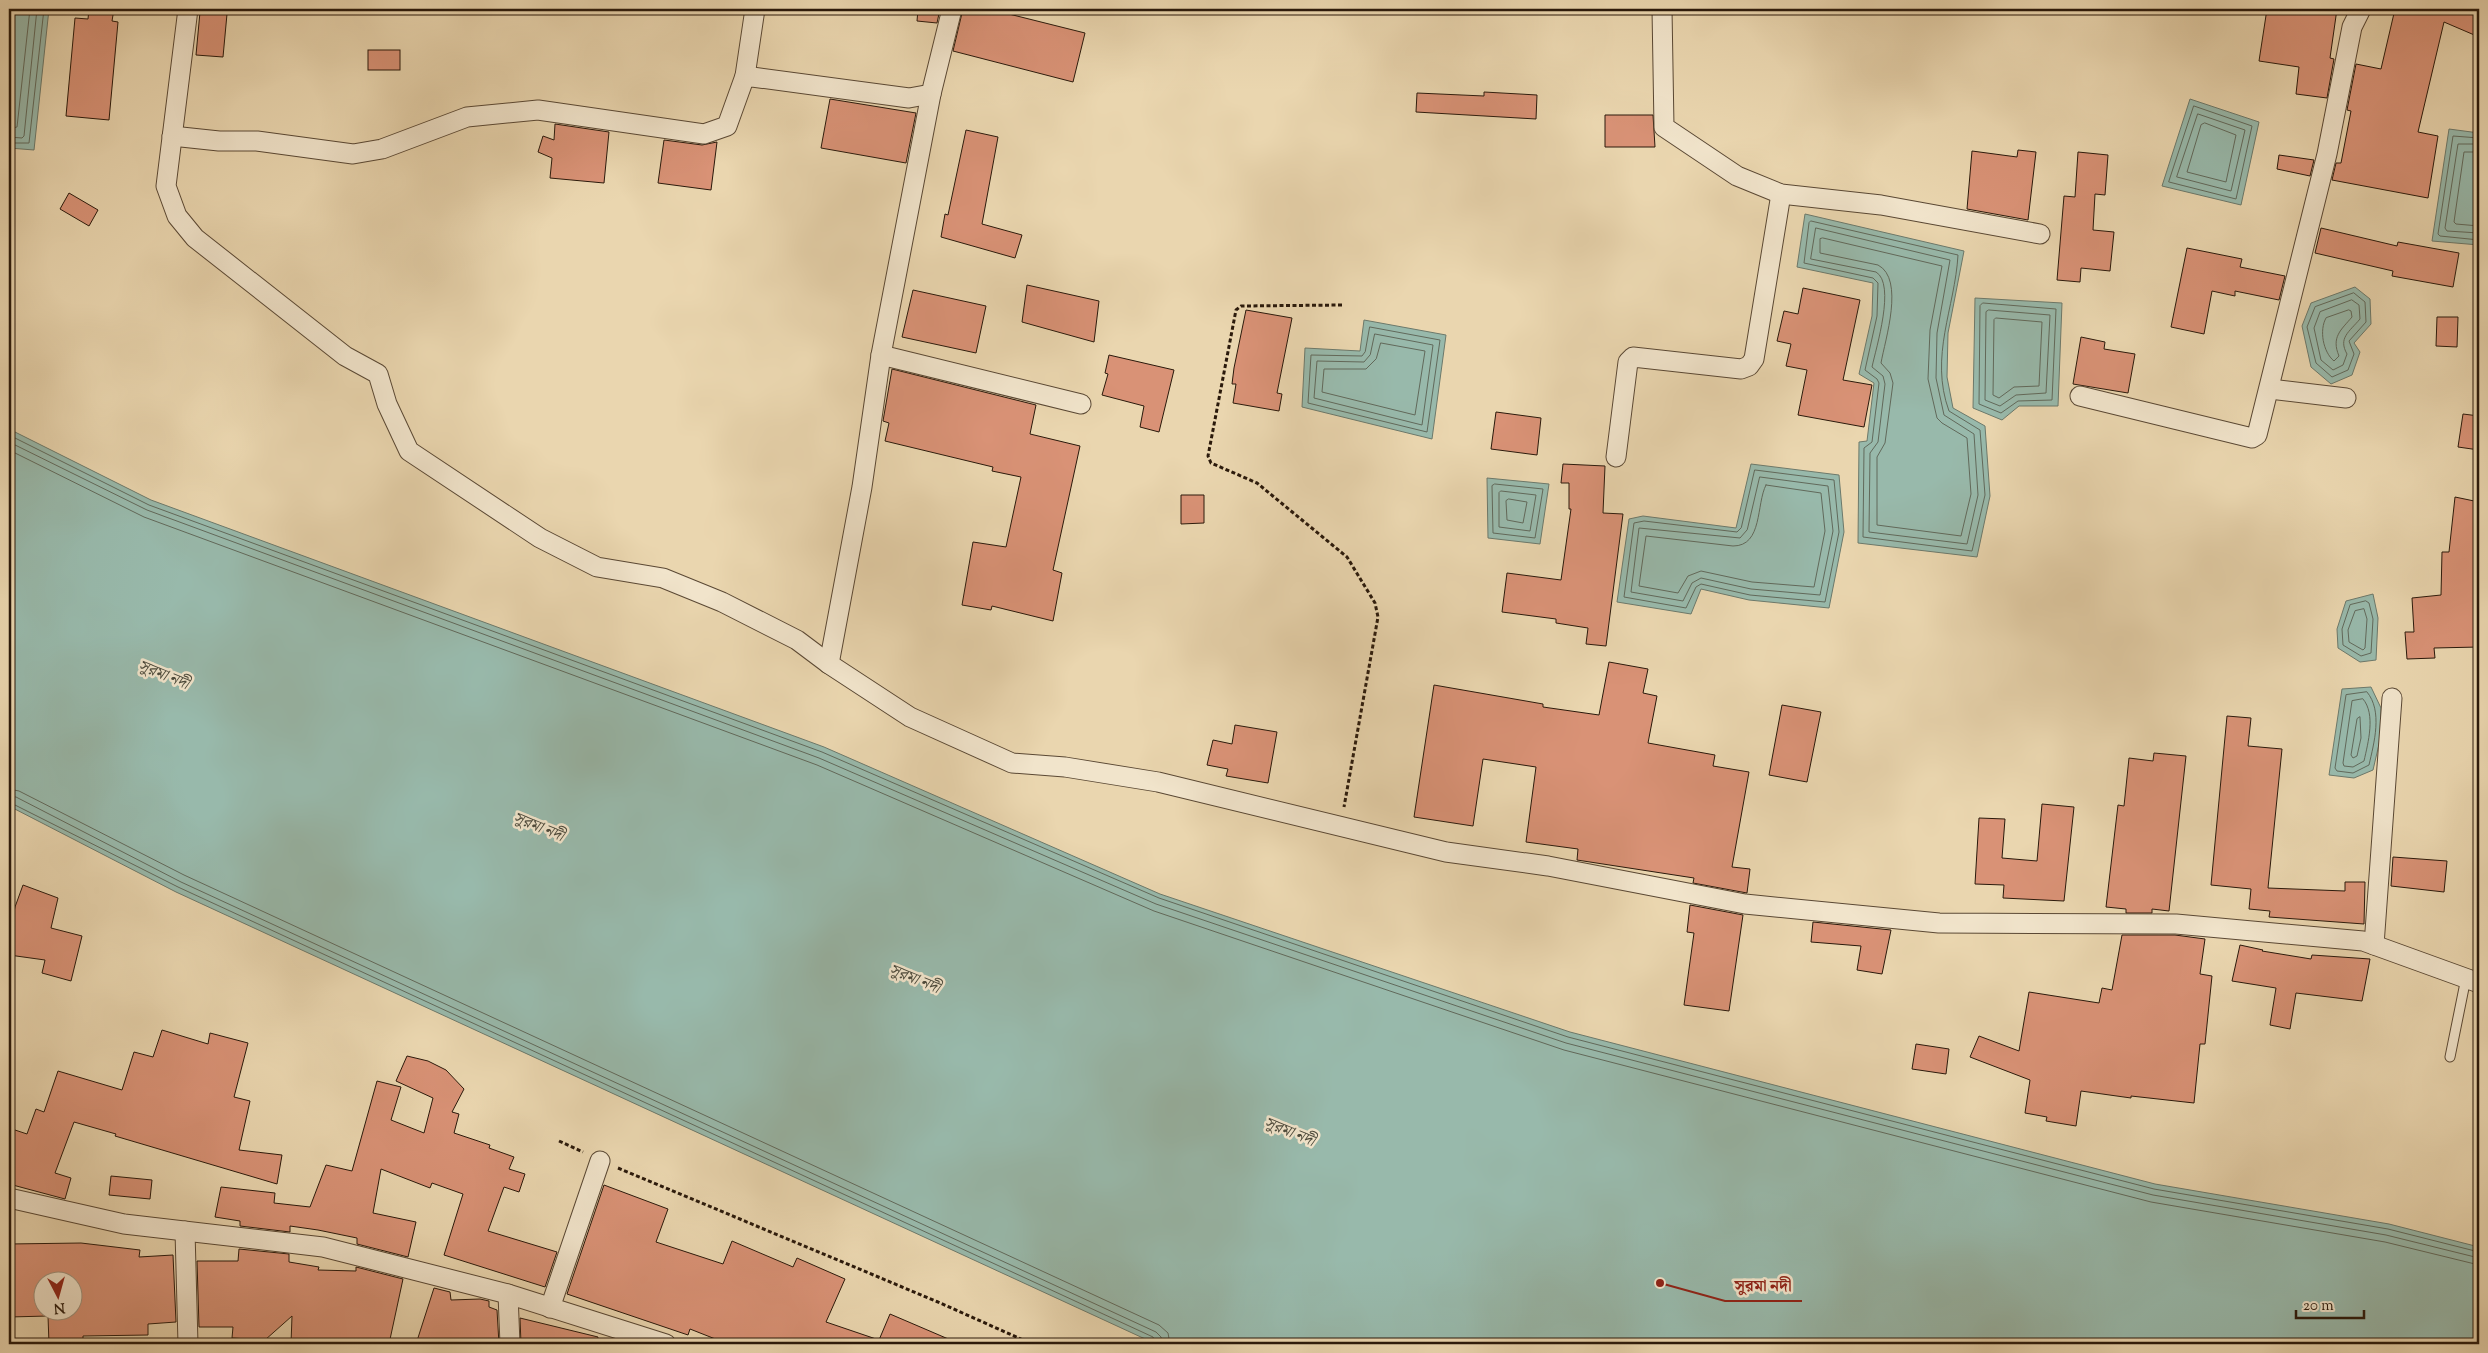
<svg xmlns="http://www.w3.org/2000/svg" width="2488" height="1353" font-family="'Sorts Mill Goudy','Noto Serif Bengali',serif">
  <rect width="100%" height="100%" fill="#ead6af"/>
  <filter id="stains"><feTurbulence type="fractalNoise" baseFrequency=".004" numOctaves="4"/><feColorMatrix values="0 0 0 0 .2 0 0 0 0 .09 0 0 0 0 .02 0 0 0 .5 -.17"/></filter>
  <radialGradient id="worn" r=".72"><stop offset=".6" stop-color="#630" stop-opacity="0"/><stop offset="1" stop-color="#630" stop-opacity=".3"/></radialGradient>
  <g fill="#98b9ab" stroke="#6c796b">
    <path d="M9 9H49L34 150 9 148Z"/>
    <path d="M2190 99 2259 122 2241 205 2162 186Z"/>
    <path d="M2449 129 2479 133V245L2432 241Z"/>
    <path d="M1805 214 1964 251 1948 333 1947 377 1953 408 1985 426 1990 496 1977 557 1858 543 1859 442 1867 441 1874 383 1859 374 1872 316 1873 283 1797 267Z"/>
    <path d="M2355 287 2370 299 2371 324 2354 343 2360 352 2352 375 2331 384 2311 367 2302 326 2311 303Z"/>
    <path d="M1975 298 2062 303 2058 406H2019L2002 420 1973 408Z"/>
    <path d="M1364 320 1446 335 1432 439 1302 407 1305 348 1360 351Z"/>
    <path d="M9 429 151 500 824 747 1160 894 1570 1032 2155 1184 2389 1224 2479 1247V1344H1156L176 892 9 806Z"/>
    <path d="M1751 464 1839 475 1844 532 1829 608 1749 600 1701 589 1691 614 1617 602 1629 519 1643 516 1736 528Z"/>
    <path d="M1487 478 1549 484 1540 544 1488 538Z"/>
    <path d="M2373 594 2378 618 2376 660 2360 662 2338 648 2337 629 2346 601Z"/>
    <path d="M2371 687 2381 708 2380 740 2373 770 2354 778 2329 775 2342 689Z"/>
  </g>
  <g fill="none" stroke-linecap="round" stroke-linejoin="round">
    <g stroke="#61695b" stroke-width="1">
      <path d="M2194 106 2252 126 2236 199 2169 182Z"/>
      <path d="M2198 114 2245 130 2231 191 2177 177Z"/>
      <path d="M2205 123 2236 135 2226 182 2187 172 2201 125Z"/>
      <path d="M9 129 17 127 30 9"/>
      <path d="M9 137 22 138 24 136 37 9"/>
      <path d="M2479 138 2453 136 2438 234 2440 236 2479 240"/>
      <path d="M9 143H29L44 9"/>
      <path d="M2479 144H2458L2445 228 2447 231 2479 233"/>
      <path d="M2479 152H2464L2454 222 2456 224 2479 226"/>
      <path d="M1811 221 1958 255C1955 308 1929 356 1949 411L1980 430 1985 495 1972 551 1863 537 1864 448 1872 442 1879 383 1877 379 1865 370 1877 316 1878 283 1873 278 1804 263 1809 223Z"/>
      <path d="M1816 228 1950 260 1937 333 1936 378 1944 415 1974 434 1978 495 1967 544 1869 532 1870 453 1878 442 1885 384 1883 376 1872 367C1876 348 1896 284 1876 272L1811 259Z"/>
      <path d="M1823 238 1942 266 1930 330 1928 379 1937 418 1942 423 1967 438 1971 494 1961 536 1877 525V457L1885 443 1893 383 1890 373 1881 363C1885 340 1905 279 1878 265L1820 253V239Z"/>
      <path d="M2354 293 2365 302 2366 322 2349 341 2354 354 2348 370 2332 377 2316 363 2307 327 2315 307Z"/>
      <path d="M2352 300 2359 305 2360 319C2349 332 2338 338 2347 354L2343 365 2333 370 2321 360 2314 328 2320 312Z"/>
      <path d="M1983 303 2056 309 2052 400 2018 401 2001 413 1979 404 1980 306Z"/>
      <path d="M1989 310 2050 315 2046 393 2016 395 2000 406 1985 400 1986 312Z"/>
      <path d="M2349 310 2351 311 2352 317C2341 330 2331 337 2339 356L2334 361C2323 352 2319 330 2326 318Z"/>
      <path d="M1996 318 2042 322 2039 386 2014 387 1999 398 1993 395 1994 320Z"/>
      <path d="M1370 327 1440 340 1427 432 1308 403 1311 355 1362 356 1365 352Z"/>
      <path d="M1375 334 1433 345 1422 425 1314 398 1317 361 1364 362 1370 355Z"/>
      <path d="M1381 343 1425 351 1415 415 1322 392 1324 369H1366L1376 359Z"/>
      <path d="M9 435 149 505 822 752 1159 898 1568 1037 2154 1189 2388 1229 2479 1252"/>
      <path d="M9 442 147 510 819 758 1156 904 1566 1043 2153 1195 2386 1235 2479 1258"/>
      <path d="M9 450 144 517 817 765 1154 911 1564 1050 2151 1202 2385 1242 2479 1265"/>
      <path d="M1755 470 1834 480 1839 532 1825 602 1750 595 1701 584 1696 587 1686 608 1624 597 1634 523 1644 521 1737 532 1741 528Z"/>
      <path d="M1760 477 1828 486 1833 531 1820 595 1751 589 1701 578 1692 583 1683 601 1631 592 1639 528 1740 538 1747 530Z"/>
      <path d="M1495 484 1543 489 1535 538 1493 533 1492 486Z"/>
      <path d="M1766 485 1821 493 1825 531 1814 587 1752 582 1701 571 1688 576 1678 593 1639 586 1646 536 1733 546C1763 546 1756 504 1766 485Z"/>
      <path d="M1501 491 1536 495 1530 531 1499 527V493Z"/>
      <path d="M1509 499 1527 502 1523 523 1507 520 1506 501Z"/>
      <path d="M2366 601 2369 603 2373 619 2371 653 2361 656 2343 645 2342 629 2350 605Z"/>
      <path d="M2364 609 2367 619 2365 648 2363 650 2349 642 2348 630 2355 611Z"/>
      <path d="M2367 692C2383 711 2374 743 2369 765L2353 773 2337 771 2335 768 2346 695Z"/>
      <path d="M2363 699C2376 714 2368 743 2364 761L2353 767 2344 766 2343 763 2352 701Z"/>
      <path d="M2360 717 2361 738 2357 756 2353 758 2351 755 2357 719Z"/>
      <path d="M9 789 19 791 184 875 1159 1325 1168 1333 1170 1344"/>
      <path d="M9 796 16 797 181 882 1156 1332 1161 1337 1163 1344"/>
      <path d="M9 802 178 887 1153 1337 1156 1344"/>
    </g>
  </g>
  <g fill="#d99276" stroke="#2a190b" fill-rule="evenodd">
    <path d="M89 9H114L112 21 118 22 109 120 66 116 75 18 88 19Z"/>
    <path d="M918 9H940L937 23 917 21Z"/>
    <path d="M963 9H989L1085 33 1073 82 953 51Z"/>
    <path d="M2267 9H2337L2330 58 2334 59 2327 98 2296 94 2299 67 2259 61Z"/>
    <path d="M2395 9 2424 13 2413 9H2479V37L2444 22 2418 132 2438 136 2428 198 2332 180 2336 163H2341L2351 111 2347 110 2356 64 2381 69Z"/>
    <path d="M200 12 227 14 223 57 196 55Z"/>
    <rect x="368" y="50" width="32" height="20"/>
    <path d="M1484 92 1537 95 1536 119 1416 112 1417 93 1484 96Z"/>
    <path d="M830 99 916 113 906 163 821 148Z"/>
    <path d="M1605 115H1653L1655 147H1605Z"/>
    <path d="M555 124 609 132 604 183 550 178 552 158 538 152 543 136 554 140Z"/>
    <path d="M966 130 998 137 982 224 1022 235 1015 258 941 237 945 214 948 215Z"/>
    <path d="M664 140 702 145 717 142 711 190 658 183Z"/>
    <path d="M2018 150 2036 152 2028 220 1967 209 1972 151 2017 157Z"/>
    <path d="M2078 152 2108 155 2105 195 2095 194 2093 230 2114 232 2110 271 2081 268 2080 282 2057 280 2064 196 2075 197Z"/>
    <path d="M2279 155 2314 160 2310 176 2277 169Z"/>
    <path d="M69 193 98 210 89 226 60 209Z"/>
    <path d="M2321 228 2397 246 2398 242 2459 253 2453 287 2392 276 2393 271 2315 253Z"/>
    <path d="M2187 248 2242 259 2240 267 2285 276 2279 300 2235 291V296L2212 291 2204 334 2171 327Z"/>
    <path d="M1027 285 1099 301 1094 342 1022 322Z"/>
    <path d="M1803 288 1860 300 1843 380 1872 385 1864 427 1798 415 1807 370 1786 366 1791 344 1777 341 1784 311 1798 314Z"/>
    <path d="M913 290 986 306 976 353 902 337Z"/>
    <path d="M1246 310 1292 318 1277 393 1282 394 1279 411 1233 403 1236 384H1232L1234 368Z"/>
    <path d="M2437 317H2458L2457 347 2436 346Z"/>
    <path d="M2081 337 2105 342 2104 349 2135 354 2128 393 2073 384Z"/>
    <path d="M1109 355 1174 370 1159 432 1140 427 1144 406 1102 395 1108 374 1105 373Z"/>
    <path d="M892 369 1036 405 1030 434 1080 446 1053 570 1062 573 1053 621 992 606 991 610 962 605 973 542 1006 547 1021 477 992 471 993 467 885 441 889 423 883 421Z"/>
    <path d="M1496 412 1541 418 1537 455 1491 449Z"/>
    <path d="M2463 414 2479 416V450L2458 447Z"/>
    <path d="M1563 464 1605 466 1603 513 1623 514 1606 646 1586 644 1588 628 1556 623V619L1502 612 1507 573 1561 580 1571 509H1569V483H1561Z"/>
    <path d="M1181 495H1204V523L1181 524Z"/>
    <path d="M2455 497 2479 502V647L2434 648 2435 658 2407 659 2405 632H2414L2412 598 2441 595 2442 552H2449Z"/>
    <path d="M1609 662 1648 669 1643 693 1657 696 1648 743 1715 755 1713 766 1749 772 1732 867 1750 869 1747 893 1693 883 1694 878 1577 860 1578 849 1526 842 1536 767 1483 759 1473 826 1414 817 1434 685 1543 704V707L1599 715Z"/>
    <path d="M1782 705 1821 712 1807 782 1769 775Z"/>
    <path d="M2227 716 2251 718 2248 746 2282 749 2268 888 2345 891V882H2365L2364 924 2269 917 2270 911 2249 909 2251 889 2211 885Z"/>
    <path d="M1235 725 1277 732 1268 783 1226 776 1228 769 1207 765 1213 740 1232 744Z"/>
    <path d="M2154 753 2186 756 2169 911 2152 909V913H2126V909L2106 907 2118 805 2124 806 2129 758 2153 761Z"/>
    <path d="M2042 804 2074 807 2064 901 2003 898 2004 885 1975 884 1979 818 2005 819 2002 858 2037 861Z"/>
    <path d="M2393 857 2447 861 2444 892 2391 886Z"/>
    <path d="M23 885 58 898 51 928 82 936 71 981 42 973 45 960 9 955V936L15 907Z"/>
    <path d="M1690 905 1743 915 1729 1011 1684 1005 1694 933 1687 932Z"/>
    <path d="M1813 922 1891 930 1882 974 1857 970 1861 946 1811 942Z"/>
    <path d="M2122 935H2175L2205 939 2200 974 2212 976 2205 1044H2200L2194 1103 2131 1096V1098L2081 1091 2076 1126 2046 1121 2047 1117 2025 1113 2030 1080 1970 1057 1979 1036 2019 1051 2029 992 2099 1003 2102 988 2112 990Z"/>
    <path d="M2240 945 2263 950 2262 951 2311 959 2312 955 2370 959 2362 1001 2296 993 2290 1029 2270 1025 2276 988 2232 981Z"/>
    <path d="M162 1030 208 1044 210 1033 248 1043 234 1097 250 1101 239 1150 282 1155 277 1184 115 1136 116 1134 74 1122 55 1173 71 1178 65 1199 9 1184V1128L27 1134 36 1109 44 1112 58 1071 122 1090 134 1052 153 1057Z"/>
    <path d="M1916 1044 1949 1049 1946 1074 1912 1069Z"/>
    <path d="M407 1056 428 1061 446 1070 464 1089 452 1112 459 1114 454 1133 490 1145 489 1148 514 1157 509 1169 525 1174 519 1192 504 1187 488 1231 557 1252 545 1287 444 1255 463 1194 432 1183 430 1188 381 1169 373 1213 416 1222 408 1257 357 1244V1238L318 1230 290 1226V1232L240 1226V1221L215 1217 221 1187 275 1193 274 1203 310 1207 326 1165 352 1171 377 1081 401 1087 391 1120 424 1133 433 1098 396 1081Z"/>
    <path d="M111 1176 152 1180 150 1199 109 1195Z"/>
    <path d="M604 1185 668 1209 656 1242 723 1264 732 1241 793 1267 797 1258 845 1279 826 1322 879 1340 890 1314 960 1344H728L690 1329 688 1335 567 1294Z"/>
    <path d="M81 1243 140 1250 139 1257 173 1255 176 1322 148 1324V1335L83 1336V1344H49L48 1316 9 1317V1244ZM42 1280H72V1310H42Z"/>
    <path d="M239 1249 289 1254V1262L319 1267 318 1270 356 1271V1267L403 1279 389 1344H291L292 1316 265 1340 232 1338 233 1327H199L197 1261H238Z"/>
    <path d="M434 1288 450 1292 451 1300 480 1299 489 1301V1307L497 1310 499 1344H416Z"/>
    <path d="M520 1318 598 1337 597 1344H521Z"/>
  </g>
  <g fill="none" stroke-linecap="round" stroke-linejoin="round">
    <defs>
      <path id="lane" d="M2450 1057 2466 978"/>
      <g id="street">
        <path d="M188 9 166 186 177 216 195 238 345 356 378 374 387 404 409 451 540 538 597 567 663 578 722 602 797 640 829 664"/>
        <path d="M1662 9 1664 127 1737 176 1781 194 1881 205 2040 234"/>
        <path d="M745 76 755 9"/>
        <path d="M931 94 881 355 862 487 829 664 910 717 1012 763 1065 767 1158 782 1446 852 1548 866 1745 904 1939 923 2176 924 2363 941 2479 983"/>
        <path d="M172 136 219 141H257L353 154 382 149 467 117 538 110 704 134 727 126 745 76 909 98 931 94 952 9"/>
        <path d="M881 355 1081 404"/>
        <path d="M2270 389 2346 398"/>
        <path d="M2080 396 2252 438 2257 435 2327 154 2352 27 2361 9"/>
        <path d="M1616 457 1628 362 1633 357 1741 369 1749 366 1754 359 1781 194"/>
        <path d="M2374 945 2392 698"/>
        <path d="M9 1198 124 1224 323 1247 508 1294 666 1344"/>
        <path d="M185 1231 188 1344"/>
        <path d="M508 1294 510 1344"/>
        <path d="M550 1308 600 1161"/>
      </g>
    </defs>
    <use href="#lane" stroke="#5a4834" stroke-width="11"/>
    <use href="#street" stroke="#5a4834" stroke-width="21"/>
    <g stroke="#2a190b" stroke-width="3" stroke-dasharray="4 2.5" stroke-linecap="butt">
      <path d="M1342 305 1241 306 1236 310 1208 456 1211 463 1257 483 1347 557 1375 603 1378 617 1344 807"/>
      <path d="M559 1141 583 1152"/>
      <path d="M618 1168 938 1302 1032 1344"/>
    </g>
    <use href="#lane" stroke="#f1e4cb" stroke-width="9"/>
    <use href="#street" stroke="#f1e4cb" stroke-width="19"/>
  </g>
  <g text-anchor="middle" dominant-baseline="central" stroke-width="5" stroke-linejoin="round" paint-order="stroke">
    <g font-size="16" font-style="italic" fill="#4b493b" stroke="#f1e4cb">
      <text transform="translate(163 676) rotate(22)">সুরমা নদী</text>
      <text transform="translate(538 828) rotate(22)">সুরমা নদী</text>
      <text transform="translate(914 980) rotate(22)">সুরমা নদী</text>
      <text transform="translate(1289 1133) rotate(22)">সুরমা নদী</text>
    </g>
  </g>
  <path fill="none" stroke="#8f2418" stroke-width="2" d="M1660 1283L1725 1301H1802"/>
  <circle fill="#8f2418" stroke="#f1e4cb" stroke-width="2" cx="1660" cy="1283" r="5"/>
  <g font-size="16" text-anchor="middle" font-weight="bold" fill="#8f2418" stroke="#f1e4cb" stroke-width="5" stroke-linejoin="round" paint-order="stroke">
    <text x="1763" y="1291">সুরমা নদী</text>
  </g>
  <rect width="2488" height="1353" fill="none" stroke="#ead6af" stroke-width="30"/>
  <rect x="10" y="10" width="2468" height="1333" fill="none" stroke="#2a190b" stroke-width="2.5"/>
  <rect x="15" y="15" width="2458" height="1323" fill="none" stroke="#2a190b"/>
  <g transform="translate(58 1296) rotate(174)"><circle r="24" fill="#f1e4cb" stroke="#a1937e"/>
  <path d="M0-4L9 19L0 12L-9 19Z" fill="#8f2418"/>
  <text y="-8" font-size="14" font-weight="bold" text-anchor="middle" fill="#2a190b">N</text>
  </g>
  <path d="M2296 1310v8h68v-8" fill="none" stroke="#2a190b" stroke-width="2.5"/>
  <text x="2303" y="1310" font-size="15" fill="#2a190b" stroke="#f1e4cb" stroke-width="4" paint-order="stroke">20 m</text>
  <rect width="100%" height="100%" filter="url(#stains)"/>
  <rect width="100%" height="100%" fill="url(#worn)"/>
</svg>
